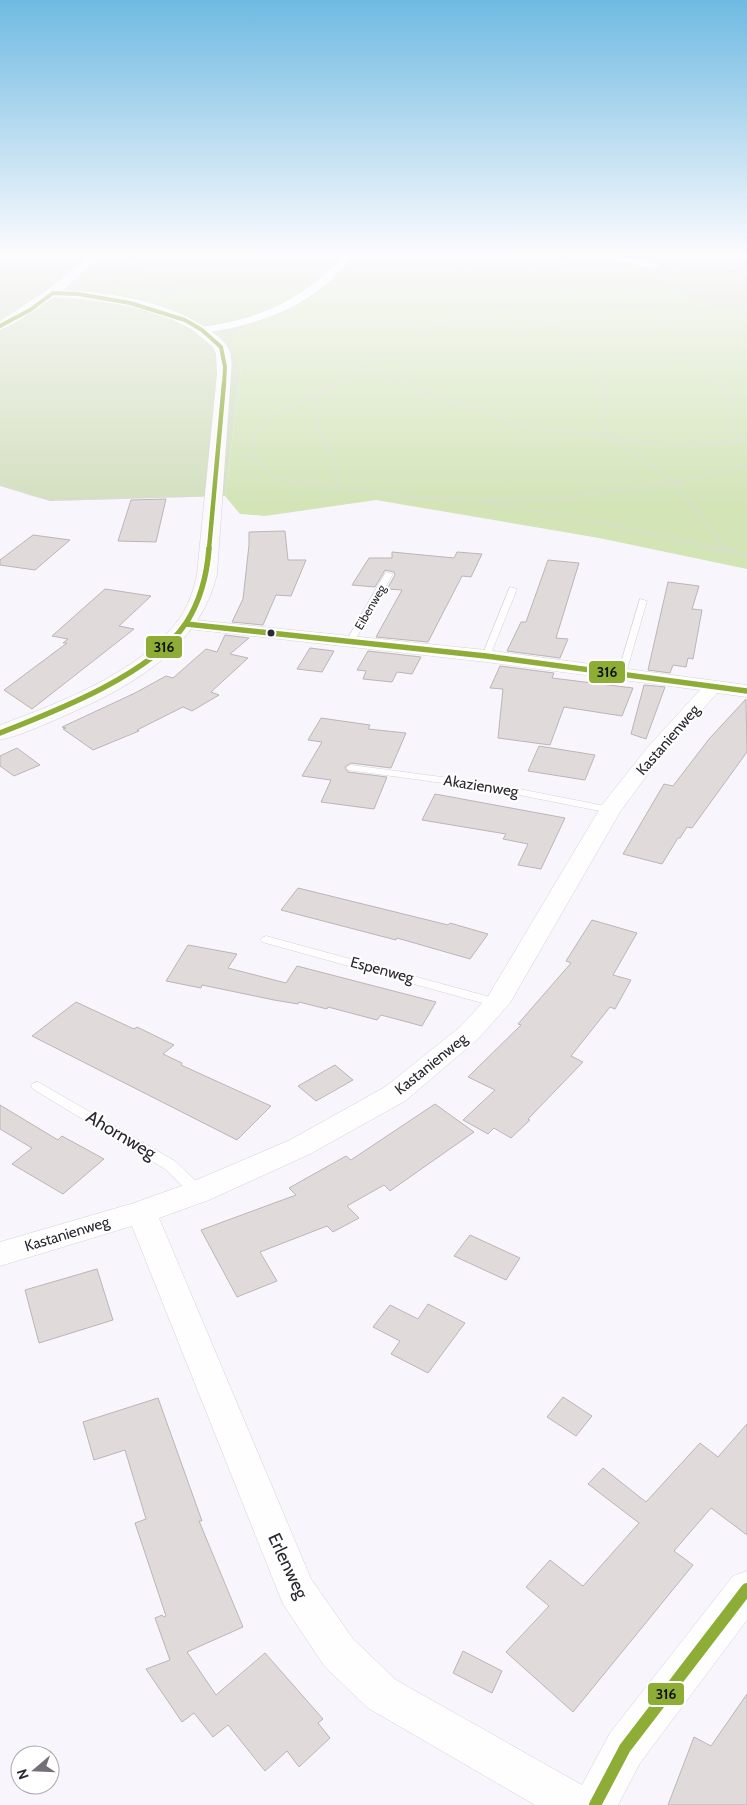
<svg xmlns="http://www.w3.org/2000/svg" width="747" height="1805" font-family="Cabin,sans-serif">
  <rect width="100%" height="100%" fill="#f8f6fc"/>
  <g fill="#d3dfbe">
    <path d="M0 255H125V258L182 289 175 294 161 295 99 283 91 287 146 299 191 312H242L261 321 232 342 241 370 225 496 50 501 0 486Z"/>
    <path d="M431 255H572L578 259C558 266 494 277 475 272 460 268 445 261 431 255Z"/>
    <path d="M670 265 731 269 747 267V318L730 316 659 285 653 275 647 270Z"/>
  </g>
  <path fill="#d3e4b7" d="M125 255H431C445 261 460 268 475 272 494 277 558 266 578 259L572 255H747V267C713 271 681 261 647 270L653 275 659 285 730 316 747 318V569L599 538 376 500 265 516 240 514 225 496 241 370 232 342 236 329 260 320 242 312H191L146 299 90 287 99 283 161 295 175 294 182 289 125 257Z"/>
  <g fill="#e0dadb" stroke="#bbb5b6">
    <path d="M166 499 156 542 118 541 131 500Z"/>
    <path d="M285 531 288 560H306L291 596 276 595 263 625 232 622 243 599 249 545V532Z"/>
    <path d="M33 535 70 540 35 570 0 565V560Z"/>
    <path d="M392 552 454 558 457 552 482 554 471 577 462 576 428 642 376 637 402 590 387 589 395 575 394 572 385 570 375 587 352 585 369 558H392Z"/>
    <path d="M548 560 579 563 556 638 568 639 560 658 507 651 521 622H526Z"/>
    <path d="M668 582 699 586 692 609 702 610 693 659 688 658 686 667 673 665 670 673 648 670Z"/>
    <path d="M105 589 151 596 119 626 134 629 32 709 4 690 67 643H63L68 639 52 636Z"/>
    <path d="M225 635 249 638 230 654 248 658 211 692 219 695 192 711 183 707 137 730 139 731 93 750 63 729 66 728 62 727 135 693 166 676 173 678 206 649 217 652Z"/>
    <path d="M310 648 334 651 322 672 297 669Z"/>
    <path d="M368 651 421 657 412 674 397 672 392 682 363 679 366 671 357 670Z"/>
    <path d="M500 666 554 673 552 678 633 688 622 716 564 707 550 745 498 738 503 689 490 688Z"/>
    <path d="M644 685 665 687 646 739 631 734Z"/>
    <path d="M746 699 747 752 692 828 687 827 680 838H678L662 864 623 854 664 784 673 786 709 739Z"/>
    <path d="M321 718 370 725 368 729 406 733 391 768 351 763 345 767 348 772 387 777 374 809 321 802 331 780 302 776 322 742 308 740Z"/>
    <path d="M539 746 595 755 585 780 528 771Z"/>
    <path d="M17 748 40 765 14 776 0 766V756Z"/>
    <path d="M435 794 565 818 541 869 518 865 528 844 503 839 506 834 422 820Z"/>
    <path d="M298 888 448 925 450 923 488 934 470 959 397 938 396 940 281 910Z"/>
    <path d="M592 920 637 933 613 975 631 980 615 1009 610 1007 571 1056 583 1062 528 1119 530 1120 511 1138 494 1128 488 1134 463 1120 495 1090 468 1077 521 1025 518 1024 571 963 566 961Z"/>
    <path d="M188 945 237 954 228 968 286 983 297 966 436 1002 422 1026 381 1015 377 1020 328 1007 327 1009 299 1002 298 1004 274 1000 202 985 201 988 166 981Z"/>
    <path d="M76 1002 134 1029 137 1027 174 1045 163 1054 182 1063 181 1065 271 1106 237 1140 32 1036Z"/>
    <path d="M335 1065 353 1080 316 1101 298 1086Z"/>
    <path d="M435 1104 474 1132 390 1191 384 1185 347 1206 359 1218 333 1232 327 1226 260 1252 277 1281 237 1297 201 1230 296 1195 289 1188 346 1156 351 1160Z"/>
    <path d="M0 1105 58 1140 62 1136 104 1159 63 1194 12 1164 32 1148 0 1129Z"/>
    <path d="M470 1235 520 1258 506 1280 454 1256Z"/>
    <path d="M97 1269 113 1320 39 1343 25 1290Z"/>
    <path d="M428 1304 465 1323 428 1373 391 1354 400 1341 373 1327 390 1305 418 1319Z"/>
    <path d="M563 1397 592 1416 576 1436 547 1417Z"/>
    <path d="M158 1398 202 1521H199L243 1627 187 1652 216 1695 265 1653 323 1719 318 1723 330 1738 299 1767 287 1751 265 1771 228 1725 213 1737 194 1713 182 1722 146 1669 170 1660 155 1618 162 1615 164 1617 166 1616 135 1523 146 1519 125 1450 94 1460 83 1422Z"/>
    <path d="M747 1424V1535L711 1508 674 1551 693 1565 573 1712 506 1652 549 1606 526 1587 550 1560 583 1586 639 1523 588 1484 603 1468 646 1502 700 1443 718 1457Z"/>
    <path d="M463 1651 502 1671 492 1693 453 1673Z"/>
    <path d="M747 1694V1805H668L694 1737 711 1746Z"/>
  </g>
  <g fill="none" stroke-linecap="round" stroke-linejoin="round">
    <defs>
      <g id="lane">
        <path d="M386 572 393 574 355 640 351 643 348 642 347 640Z"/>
        <path d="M510 587 517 589 490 656 486 659 483 658 482 656Z"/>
        <path d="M640 599 647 601 626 673 625 675H619L618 673Z"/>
        <path d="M351 765 494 784 610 807 615 810 610 813 494 790 348 770 346 768 348 766Z"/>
        <path d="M266 936 501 1000 503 1003 497 1007 262 942 260 940 262 938Z"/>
        <path d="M38 1082 175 1161 203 1188 205 1192 203 1196 198 1197 193 1196 165 1169 33 1089 31 1086 33 1083Z"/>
      </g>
      <g id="street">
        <path d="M343 255H353C347 265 338 273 330 281 293 313 249 327 202 333L196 330 202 327C246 321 287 307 321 277 329 270 338 264 343 255Z"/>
        <path d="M602 255H618L658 264 659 266 654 269 603 257Z"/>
        <path d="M186 619 486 650 747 685V697L717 693 661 756 620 812 510 1003 478 1039 405 1101 310 1154 209 1200 159 1218 311 1579 353 1639 396 1680 582 1785 610 1733 733 1576 747 1571V1620L640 1763 618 1805H535L368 1708 325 1667 283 1604 132 1226 0 1266V1242L134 1203 187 1184 290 1140 385 1087 460 1027 487 998 602 805 647 748 700 690 486 662 180 628 177 624 180 620Z"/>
      </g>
      <path id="secondary" d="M90 255H102L63 290C114 293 170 301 212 332 218 336 225 341 228 348 232 356 232 365 231 374L217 574C199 650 130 687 64 716 43 725 22 735 0 740V725C59 703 144 671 181 616 189 604 194 589 197 574L217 374 216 354 212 346 191 329 173 320 135 307 93 300 54 297 18 321 0 330V321L46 291Z"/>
    </defs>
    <use href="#lane" stroke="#d4d2d9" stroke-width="1"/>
    <use href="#street" stroke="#d4d2d9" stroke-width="1"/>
    <use href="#secondary" stroke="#d4d2d9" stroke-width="1"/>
    <g stroke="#dadadc" stroke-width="1" stroke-dasharray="1 1" stroke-linecap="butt">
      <path d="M671 262 703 255"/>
      <path d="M527 264 544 268 599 269"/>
      <path d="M672 269 747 284"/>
      <path d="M628 275 624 281 651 305 666 334 721 384"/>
      <path d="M502 312 534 319 576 335 623 344 681 346"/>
      <path d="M360 369 406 384"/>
      <path d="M335 384 372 360 429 331 457 321 530 305 611 274"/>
      <path d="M602 384 601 376 588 355 557 344 538 332 534 319 651 305"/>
    </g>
    <g stroke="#dadadc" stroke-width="2" stroke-dasharray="1 1" stroke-linecap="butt">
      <path d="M337 383 270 418 254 432 253 457 268 473 286 480 398 496 481 500 556 499 674 482 747 466"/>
      <path d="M403 383 449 401 481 409 507 422 526 426 611 436 645 443 696 445 740 441"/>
      <path d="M602 383 604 410 602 423 611 436 674 482 726 549"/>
      <path d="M720 383C744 405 719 426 747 446"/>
      <path d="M312 396 319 414 320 436 335 459 338 488"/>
      <path d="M238 457H253"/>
      <path d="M0 483 28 494 52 500 192 496"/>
      <path d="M488 502 585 519 719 549"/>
    </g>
    <g stroke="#dadadc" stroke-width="2.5" stroke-dasharray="2 2" stroke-linecap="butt">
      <path d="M714 548 747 555"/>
      <path d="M725 548 728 551"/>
    </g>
    <use href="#lane" fill="#fefeff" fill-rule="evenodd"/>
    <use href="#street" fill="#fefeff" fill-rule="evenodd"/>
    <use href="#secondary" fill="#fbf9fb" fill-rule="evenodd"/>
    <defs>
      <path id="bus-1-far3" d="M0 326 30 310 53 293 78 294 130 303 185 320 202 330 221 347 225 367 224 384"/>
      <path id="bus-1-far2" d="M209 549 224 383"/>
      <g id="bus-1-far1">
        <path d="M186 624 486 656 747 691"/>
        <path d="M0 733C56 711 152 674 186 623 201 600 207 575 209 548"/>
      </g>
      <path id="bus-1" d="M595 1805 625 1748 747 1589"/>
    </defs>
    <use href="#bus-1-far3" stroke="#fff" stroke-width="5.5"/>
    <use href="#bus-1-far2" stroke="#fff" stroke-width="7"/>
    <use href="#bus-1-far1" stroke="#fff" stroke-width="9"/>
    <use href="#bus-1" stroke="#fff" stroke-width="16"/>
    <use href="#bus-1-far3" stroke="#8dad37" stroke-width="4"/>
    <use href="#bus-1-far2" stroke="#8dad37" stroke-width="4.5"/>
    <use href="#bus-1-far1" stroke="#8dad37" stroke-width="5.5"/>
    <use href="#bus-1" stroke="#8dad37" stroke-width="12"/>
  </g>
  <linearGradient id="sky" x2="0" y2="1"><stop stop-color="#6fbae2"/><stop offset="0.5" stop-color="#fcfbfe"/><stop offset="1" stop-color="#fcfbfe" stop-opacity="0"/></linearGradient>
  <rect width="747" height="507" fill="url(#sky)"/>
  <circle fill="#2b2831" stroke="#fff" stroke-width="2" cx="271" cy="633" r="4.5"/>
  <g text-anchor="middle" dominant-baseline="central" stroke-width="4.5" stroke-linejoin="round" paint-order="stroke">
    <g font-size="12" fill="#2b2831" stroke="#fff">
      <text transform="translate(370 607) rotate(-60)">Eibenweg</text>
    </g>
    <g font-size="15" fill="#2b2831" stroke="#fff">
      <text transform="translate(668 740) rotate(-49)">Kastanienweg</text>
      <text transform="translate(481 786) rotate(9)">Akazienweg</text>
      <text transform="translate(382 970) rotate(15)">Espenweg</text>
      <text transform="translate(431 1064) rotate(-39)">Kastanienweg</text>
      <text transform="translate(67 1234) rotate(-17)">Kastanienweg</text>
    </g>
    <g font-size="18" fill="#2b2831" stroke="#fff">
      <text transform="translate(121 1135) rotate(31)">Ahornweg</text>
      <text transform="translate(288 1566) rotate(65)">Erlenweg</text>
    </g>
  </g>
  <g stroke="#fff" stroke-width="2">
    <rect x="145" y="635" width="38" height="24" rx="5" fill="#8dad37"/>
    <rect x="588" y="660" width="38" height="24" rx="5" fill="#8dad37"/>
    <rect x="647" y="1682" width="38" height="24" rx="5" fill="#8dad37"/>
  </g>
  <g font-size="14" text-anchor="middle" font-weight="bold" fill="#111">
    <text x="164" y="652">316</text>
    <text x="607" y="677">316</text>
    <text x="666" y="1699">316</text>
  </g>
  <g transform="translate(35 1770) rotate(251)"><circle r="24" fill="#ffffff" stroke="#aaa9ad"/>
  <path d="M0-4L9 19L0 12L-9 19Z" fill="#737078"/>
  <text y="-8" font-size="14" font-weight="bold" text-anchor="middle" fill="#2b2831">N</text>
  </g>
</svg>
